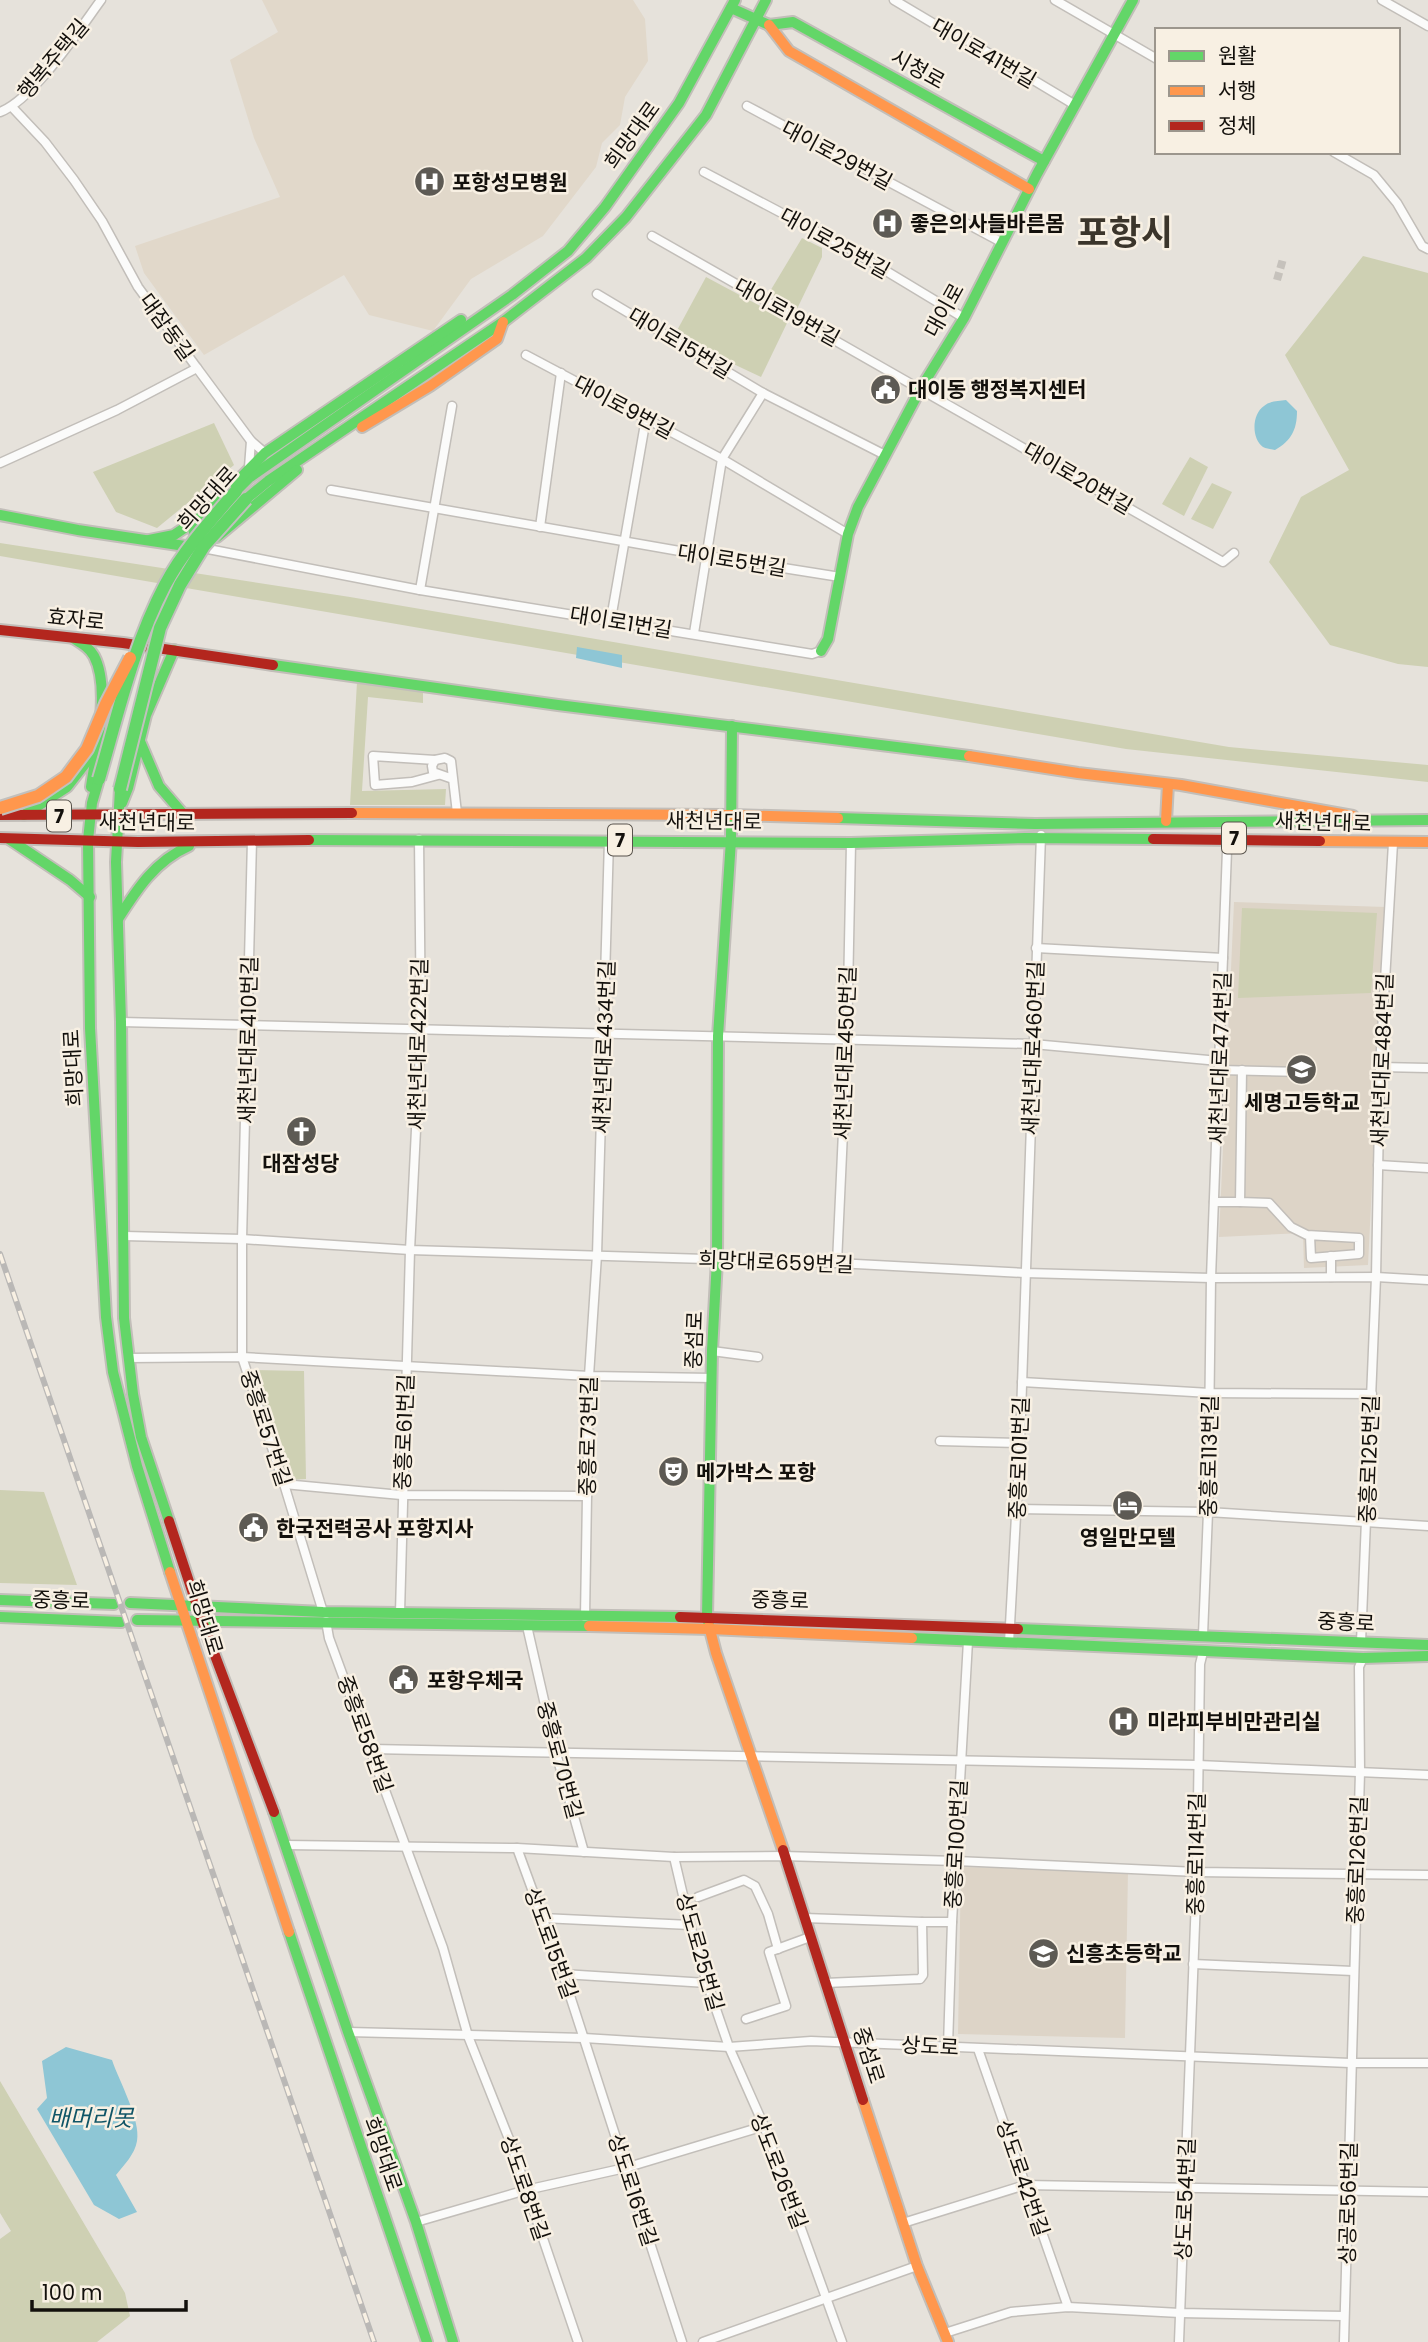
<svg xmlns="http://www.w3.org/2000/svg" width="1428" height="2342" font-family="Poppins,'Noto Sans KR',sans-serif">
  <rect width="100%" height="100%" fill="#e6e2db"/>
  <g fill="#ddd4c7">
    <path d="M1234 902 1386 907 1368 1265 1304 1268 1303 1233 1219 1237Z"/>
    <path d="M961 1867 1128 1871 1125 2038 958 2034Z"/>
  </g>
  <path fill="#e1d8ca" d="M262 0H633L645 19 648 61 625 97 620 125 602 143 596 167 543 236 471 279 433 331 369 315 344 275 204 355 144 273 135 246 280 197 254 138 230 60 278 32Z"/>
  <g fill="#ced0b3">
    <path d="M802 238 822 248V257L797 309 769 293Z"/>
    <path d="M1363 256 1428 273V667L1398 664 1330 645 1269 562 1301 497 1349 470 1285 355Z"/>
    <path d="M706 277 788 321 761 377 674 336Z"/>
    <path d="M214 423 234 465 157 528 116 512 93 472Z"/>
    <path d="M1190 457 1208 467 1184 516 1162 504Z"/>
    <path d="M1212 483 1232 492 1213 529 1191 519Z"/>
    <path d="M0 543 350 597 1229 747 1428 765V782L1126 749 0 556Z"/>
    <path d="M357 682 423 692V703L368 697 362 791 446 789 445 805H350Z"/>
    <path d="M1242 908 1377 913 1371 993 1238 998Z"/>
    <path d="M249 1370 304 1371 306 1479 288 1480Z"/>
    <path d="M0 1490 44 1492 77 1585 0 1583Z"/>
    <path d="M0 2081 125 2293 130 2316 97 2342H0V2239L11 2231 0 2213Z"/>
  </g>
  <g fill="#8ec6d5">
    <path d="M1286 400 1297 411C1297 430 1291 441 1275 450 1271 449 1267 449 1263 447 1251 438 1252 414 1264 406 1269 401 1278 401 1286 400Z"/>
    <path d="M577 647 622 655V668L576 658Z"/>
    <path d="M66 2047 112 2060C119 2081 141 2120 137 2141 135 2154 124 2165 116 2175L137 2212 119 2219 94 2205 37 2109 47 2098 42 2061Z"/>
  </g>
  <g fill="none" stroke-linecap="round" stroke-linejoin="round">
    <path stroke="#c6c2bc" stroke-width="8" stroke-dasharray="8 4" stroke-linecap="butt" d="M1277 280 1283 259"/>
    <defs>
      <g id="street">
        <path d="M894 0 941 28 955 33 1075 105"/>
        <path d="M1055 0 1157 59"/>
        <path d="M1382 0 1428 26"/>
        <path d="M747 106 1001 242"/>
        <path d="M0 112C34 99 79 30 101 0"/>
        <path d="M1334 152 1374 175 1397 203 1422 246 1428 249"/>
        <path d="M704 172 848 248 964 318"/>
        <path d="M652 236 1223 562 1234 553"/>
        <path d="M597 294 763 393 885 455"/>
        <path d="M526 355 722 459 848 534"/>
        <path d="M197 368 251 441 265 453"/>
        <path d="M0 463 117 410 197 368 138 287 102 221 74 180 45 142 12 107"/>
        <path d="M249 467 251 441"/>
        <path d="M331 490 708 556 840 577"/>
        <path d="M540 527 561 373"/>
        <path d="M208 549 420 590 812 654 821 651"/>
        <path d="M420 590 452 406"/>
        <path d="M611 619 646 418"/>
        <path d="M694 633 722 459 763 393"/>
        <path d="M435 760 373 756 375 785 412 782 438 775"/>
        <path d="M453 779 433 772 432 766 435 760 445 758 451 761 457 813"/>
        <path d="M252 840 242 1239V1357L284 1484 323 1612"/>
        <path d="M1036 948 1223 958"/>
        <path d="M121 1022 1033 1044 1219 1061"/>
        <path d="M1380 1067 1428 1068"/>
        <path d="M1220 1070 1304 1072"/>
        <path d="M1242 1070 1240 1202 1269 1203 1291 1227 1307 1235 1359 1238V1254L1311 1258 1310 1236"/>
        <path d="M1378 1165 1428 1168"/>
        <path d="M1214 1202H1240"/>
        <path d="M125 1236 242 1239 410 1250 837 1263 1025 1273 1211 1278 1376 1277 1428 1280"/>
        <path d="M837 1263 847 1044 851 843"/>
        <path d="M1331 1277V1256"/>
        <path d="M712 1351 758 1357"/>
        <path d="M129 1358 242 1357 589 1376 712 1378"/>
        <path d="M1022 1382 1210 1393 1372 1394"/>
        <path d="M940 1441 1020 1443"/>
        <path d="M284 1484 401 1495 587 1496"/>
        <path d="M1017 1509 1208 1512 1428 1526"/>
        <path d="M400 1613 410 1250 421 1029 419 839"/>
        <path d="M585 1617 589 1376 597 1255 609 840"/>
        <path d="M326 1621 329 1638 443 1948 468 2036 511 2144 578 2342"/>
        <path d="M527 1626 556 1753 584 1852"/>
        <path d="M1203 1635 1208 1512 1211 1278 1227 850 1231 838"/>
        <path d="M1361 1642 1376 1277 1380 1067 1393 843"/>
        <path d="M1009 1643 1020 1443 1041 835"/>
        <path d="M371 1749 1198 1765 1428 1775"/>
        <path d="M286 1845 517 1848 674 1857 783 1856 956 1861 1197 1872 1428 1875"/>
        <path d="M517 1848 563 1974 682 2342"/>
        <path d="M674 1857 690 1925 707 1983 729 2047 764 2126 842 2342"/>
        <path d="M698 1897 744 1880 755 1886 768 1914 778 1949"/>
        <path d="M542 1918 690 1925"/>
        <path d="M804 1918 922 1922 923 1975 920 1979 825 1983"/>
        <path d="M922 1922H952"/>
        <path d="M1193 1964 1353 1971"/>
        <path d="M563 1974 707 1983"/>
        <path d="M746 2019 786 2006 769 1952 810 1937"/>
        <path d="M348 2032 584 2038 729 2047 811 2041 1350 2063H1428"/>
        <path d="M948 2046 952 1922 968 1641"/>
        <path d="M978 2049 1068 2307"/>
        <path d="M416 2222 526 2190 625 2168 764 2126"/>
        <path d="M903 2223 1025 2185 1428 2192"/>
        <path d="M945 2333 1011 2312 1068 2307 1180 2313 1344 2316"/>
        <path d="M703 2342 917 2266"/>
        <path d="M1179 2342 1197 1872 1200 1664 1203 1652"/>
        <path d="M1344 2342 1360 1772 1359 1667 1363 1658"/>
      </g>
      <g id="fast">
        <path d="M731 8 769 25 793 22 1044 161"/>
        <path d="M236 491 249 478 512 295 568 251 605 207 679 103 735 0"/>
        <path d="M246 499 268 481 503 322 586 258 626 217 706 115 766 0"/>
        <path d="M0 515 78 530 185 546"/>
        <path d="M194 532 205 514 265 453 461 320"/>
        <path d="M217 537 297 470"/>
        <path d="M149 540 174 535 199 518"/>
        <path d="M73 638C81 643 89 647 94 656 111 688 96 752 91 787"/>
        <path d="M821 651 828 639 848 534 858 507 921 388 964 318 1037 174 1133 0"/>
        <path d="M273 665 558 705 969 756"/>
        <path d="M139 739 159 786 184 815"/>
        <path d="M99 779 92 803 88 840 90 1028 106 1317 113 1372 137 1466 170 1572"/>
        <path d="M120 789 116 862 121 1022 124 1318 133 1394 141 1437 169 1521"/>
        <path d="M122 803 128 788 146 715 174 650"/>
        <path d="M24 815 67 787 95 751"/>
        <path d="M838 818 1035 824 1428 820"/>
        <path d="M9 839 70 880 90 897"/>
        <path d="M309 840 851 843 1025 838 1153 839"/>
        <path d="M118 919C137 889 155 861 189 846"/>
        <path d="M0 1600 114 1604"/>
        <path d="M130 1603 323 1612 680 1617"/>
        <path d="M0 1617 121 1622"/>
        <path d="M137 1620 589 1626"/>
        <path d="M709 1626 707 1617 712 1351 717 1260 718 1036 731 840 732 726"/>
        <path d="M1018 1629 1428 1645"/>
        <path d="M912 1638 1363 1658 1428 1656"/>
        <path d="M274 1812 348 2032 416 2222 453 2342"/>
        <path d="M289 1932 427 2342"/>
      </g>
      <g id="slow">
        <path d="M769 25 789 51 1029 189"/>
        <path d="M362 427 430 386 497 339 503 322"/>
        <path d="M969 756 1078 773 1181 785 1353 816"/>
        <path d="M352 813 731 815 838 818"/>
        <path d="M1166 821 1168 784"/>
        <path d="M1320 841 1428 842"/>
        <path d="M170 1572 289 1932"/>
        <path d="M589 1626 710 1629 912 1638"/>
        <path d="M709 1626 716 1653 783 1850"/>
        <path d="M863 2100 917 2266 948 2342"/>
      </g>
      <g id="jam">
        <path d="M0 630 123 643 273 665"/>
        <path d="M0 815 352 813"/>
        <path d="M0 838 138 842 309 840"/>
        <path d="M1153 839 1320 841"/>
        <path d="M169 1521 202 1621 274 1812"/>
        <path d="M680 1617 1018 1629"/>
        <path d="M783 1850 863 2100"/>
      </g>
    </defs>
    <use href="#street" stroke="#c2beb9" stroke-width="11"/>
    <use href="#fast" stroke="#c2beb9" stroke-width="14"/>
    <use href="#slow" stroke="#c2beb9" stroke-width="14"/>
    <use href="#jam" stroke="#c2beb9" stroke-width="14"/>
    <use href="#street" stroke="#fbfbfa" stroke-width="8"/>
    <use href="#fast" stroke="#63d668" stroke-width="10"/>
    <use href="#slow" stroke="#ff974d" stroke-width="10"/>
    <use href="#jam" stroke="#b3261e" stroke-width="10"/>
    <defs>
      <path id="rail" d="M0 1254 374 2342"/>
    </defs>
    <use href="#rail" stroke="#bab8b6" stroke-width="6"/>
    <use href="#rail" stroke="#f8f0e3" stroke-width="3.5" stroke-dasharray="10" stroke-linecap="butt"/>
    <defs>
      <g id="fast-bridge">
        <path d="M99 779C118 714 133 646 165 585 183 551 210 521 236 491"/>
        <path d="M120 789 160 628 180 585 204 546 246 499"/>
      </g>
      <path id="slow-bridge" d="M0 808 38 796 66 777 87 749 106 704 130 658"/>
    </defs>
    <use href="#fast-bridge" stroke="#c2c0bd" stroke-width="16" stroke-linecap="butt"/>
    <use href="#slow-bridge" stroke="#c2c0bd" stroke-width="16" stroke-linecap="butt"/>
    <use href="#fast-bridge" stroke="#63d668" stroke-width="12"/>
    <use href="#slow-bridge" stroke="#ff974d" stroke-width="12"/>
  </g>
  <defs>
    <symbol id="hospital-disc" viewBox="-11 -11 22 22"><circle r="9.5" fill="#5d5a54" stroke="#f8f0e3"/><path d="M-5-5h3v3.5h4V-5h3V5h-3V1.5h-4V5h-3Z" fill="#fff"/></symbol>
    <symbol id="civic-disc" viewBox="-11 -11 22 22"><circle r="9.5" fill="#5d5a54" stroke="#f8f0e3"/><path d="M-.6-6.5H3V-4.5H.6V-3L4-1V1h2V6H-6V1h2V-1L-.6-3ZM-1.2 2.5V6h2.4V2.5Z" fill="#fff"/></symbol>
    <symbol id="school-disc" viewBox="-11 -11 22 22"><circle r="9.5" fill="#5d5a54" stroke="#f8f0e3"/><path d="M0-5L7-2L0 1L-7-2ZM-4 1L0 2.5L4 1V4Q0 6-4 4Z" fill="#fff"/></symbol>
    <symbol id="church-disc" viewBox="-11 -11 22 22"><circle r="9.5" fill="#5d5a54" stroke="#f8f0e3"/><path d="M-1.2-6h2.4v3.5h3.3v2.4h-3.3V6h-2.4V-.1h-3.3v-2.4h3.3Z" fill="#fff"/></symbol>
    <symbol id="theatre-disc" viewBox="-11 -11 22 22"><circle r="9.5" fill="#5d5a54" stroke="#f8f0e3"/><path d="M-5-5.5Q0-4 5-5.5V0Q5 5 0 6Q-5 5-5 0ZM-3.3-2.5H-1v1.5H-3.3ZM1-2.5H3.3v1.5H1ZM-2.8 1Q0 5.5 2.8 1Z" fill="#fff"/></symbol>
    <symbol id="hotel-disc" viewBox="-11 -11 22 22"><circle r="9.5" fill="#5d5a54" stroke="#f8f0e3"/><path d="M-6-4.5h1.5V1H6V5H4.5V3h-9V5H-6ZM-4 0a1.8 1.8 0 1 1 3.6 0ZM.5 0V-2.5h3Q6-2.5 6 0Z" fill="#fff"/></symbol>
  </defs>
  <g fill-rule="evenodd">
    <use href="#hospital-disc" x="412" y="164" width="35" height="35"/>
    <use href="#hospital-disc" x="870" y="206" width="35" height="35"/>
    <use href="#civic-disc" x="868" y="372" width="35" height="35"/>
    <use href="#school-disc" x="1284" y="1052" width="35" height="35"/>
    <use href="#church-disc" x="284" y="1114" width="35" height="35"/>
    <use href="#theatre-disc" x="656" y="1454" width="35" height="35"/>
    <use href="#hotel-disc" x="1110" y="1488" width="35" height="35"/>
    <use href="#civic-disc" x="236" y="1510" width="35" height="35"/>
    <use href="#civic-disc" x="386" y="1662" width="35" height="35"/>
    <use href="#hospital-disc" x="1106" y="1704" width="35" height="35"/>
    <use href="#school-disc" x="1026" y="1936" width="35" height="35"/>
  </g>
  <g text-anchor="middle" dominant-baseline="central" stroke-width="5" stroke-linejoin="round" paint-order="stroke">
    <g fill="#f8f0e3" stroke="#58534c" stroke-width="2">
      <rect x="47" y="800.5" width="24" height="31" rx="5"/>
      <rect x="1222" y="822.5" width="24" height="31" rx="5"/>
      <rect x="608" y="824.5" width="24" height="31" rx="5"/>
    </g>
    <g font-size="19" font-weight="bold" fill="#13100c">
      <text x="59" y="816">7</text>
      <text x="1234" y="838">7</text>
      <text x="620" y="840">7</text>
    </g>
    <g font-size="21" fill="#13100c" stroke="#f8f0e3">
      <text transform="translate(984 53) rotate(30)">대이로41번길</text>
      <text transform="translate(53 59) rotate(-50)">행복주택길</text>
      <text transform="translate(918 69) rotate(29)">시청로</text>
      <text transform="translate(632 135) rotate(-54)">희망대로</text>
      <text transform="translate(837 155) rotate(28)">대이로29번길</text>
      <text transform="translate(835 243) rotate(29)">대이로25번길</text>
      <text transform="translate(944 310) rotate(-61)">대이로</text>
      <text transform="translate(787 312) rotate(29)">대이로19번길</text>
      <text transform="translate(167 327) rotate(54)">대잠동길</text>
      <text transform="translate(680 343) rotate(31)">대이로15번길</text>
      <text transform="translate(624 407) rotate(28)">대이로9번길</text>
      <text transform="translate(1078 478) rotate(30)">대이로20번길</text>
      <text transform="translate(207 498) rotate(-48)">희망대로</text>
      <text transform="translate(732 560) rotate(9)">대이로5번길</text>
      <text transform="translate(76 619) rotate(6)">효자로</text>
      <text transform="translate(621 622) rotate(9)">대이로1번길</text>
      <text transform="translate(714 821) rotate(1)">새천년대로</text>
      <text transform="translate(147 822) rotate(1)">새천년대로</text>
      <text transform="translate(1323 822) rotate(2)">새천년대로</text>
      <text transform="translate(248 1040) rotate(-89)">새천년대로410번길</text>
      <text transform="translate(418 1044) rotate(-89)">새천년대로422번길</text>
      <text transform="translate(604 1047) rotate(-88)">새천년대로434번길</text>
      <text transform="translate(1033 1048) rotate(-88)">새천년대로460번길</text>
      <text transform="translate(845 1053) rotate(-88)">새천년대로450번길</text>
      <text transform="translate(1220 1058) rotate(-88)">새천년대로474번길</text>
      <text transform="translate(1382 1060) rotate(-88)">새천년대로484번길</text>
      <text transform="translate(73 1068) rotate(-93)">희망대로</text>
      <text transform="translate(776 1262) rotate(2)">희망대로659번길</text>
      <text transform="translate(694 1340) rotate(-88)">중섬로</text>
      <text transform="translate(266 1428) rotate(72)">중흥로57번길</text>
      <text transform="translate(404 1432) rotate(-88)">중흥로61번길</text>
      <text transform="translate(588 1436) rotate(-89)">중흥로73번길</text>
      <text transform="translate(1209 1456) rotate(-89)">중흥로113번길</text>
      <text transform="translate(1019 1458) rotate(-88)">중흥로101번길</text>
      <text transform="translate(1369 1459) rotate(-88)">중흥로125번길</text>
      <text transform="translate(61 1600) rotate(2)">중흥로</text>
      <text transform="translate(780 1600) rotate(2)">중흥로</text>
      <text transform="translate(205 1617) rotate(73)">희망대로</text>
      <text transform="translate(1346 1622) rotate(3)">중흥로</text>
      <text transform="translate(365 1734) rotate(70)">중흥로58번길</text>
      <text transform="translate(560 1760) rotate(75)">중흥로70번길</text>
      <text transform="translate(956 1844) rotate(-87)">중흥로100번길</text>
      <text transform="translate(1196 1854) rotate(-89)">중흥로114번길</text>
      <text transform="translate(1357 1860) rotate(-88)">중흥로126번길</text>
      <text transform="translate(551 1943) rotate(70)">상도로15번길</text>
      <text transform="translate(700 1952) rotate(74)">상도로25번길</text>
      <text transform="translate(930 2046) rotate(3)">상도로</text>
      <text transform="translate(869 2055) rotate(72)">중섬로</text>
      <text transform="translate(383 2154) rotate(71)">희망대로</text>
      <text transform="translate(779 2171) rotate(69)">상도로26번길</text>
      <text transform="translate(1023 2178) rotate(71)">상도로42번길</text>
      <text transform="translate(525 2188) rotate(71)">상도로8번길</text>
      <text transform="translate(633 2190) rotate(72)">상도로16번길</text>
      <text transform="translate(1185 2199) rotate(-88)">상도로54번길</text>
      <text transform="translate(1348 2203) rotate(-89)">상공로56번길</text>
    </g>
    <g font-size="21" font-weight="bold" fill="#13100c" stroke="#f8f0e3" text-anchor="start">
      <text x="452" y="182">포항성모병원</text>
      <text x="910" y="223">좋은의사들바른몸</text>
      <text x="908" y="389">대이동 행정복지센터</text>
      <text x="1302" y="1102" text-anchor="middle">세명고등학교</text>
      <text x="301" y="1163" text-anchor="middle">대잠성당</text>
      <text x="696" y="1472">메가박스 포항</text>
      <text x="276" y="1528">한국전력공사 포항지사</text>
      <text x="1128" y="1537" text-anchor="middle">영일만모텔</text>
      <text x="427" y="1680">포항우체국</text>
      <text x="1147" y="1721">미라피부비만관리실</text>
      <text x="1066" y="1953">신흥초등학교</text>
    </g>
    <g font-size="23" font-style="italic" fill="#105567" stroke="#f8f0e3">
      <text x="91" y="2118">배머리못</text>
    </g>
    <g font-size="35" font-weight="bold" fill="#3b352b" stroke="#f8f0e3">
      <text x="1125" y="232">포항시</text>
    </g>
  </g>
  <rect x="1155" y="28" width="245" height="126" fill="#f8f0e3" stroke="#9c968d" stroke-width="2"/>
  <rect x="1169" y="51" width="35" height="10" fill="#63d668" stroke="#9c968d" stroke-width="2"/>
  <text x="1218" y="63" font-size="21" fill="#13100c">원활</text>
  <rect x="1169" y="86" width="35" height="10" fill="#ff974d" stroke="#9c968d" stroke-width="2"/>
  <text x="1218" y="98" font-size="21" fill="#13100c">서행</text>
  <rect x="1169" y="121" width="35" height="10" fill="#b3261e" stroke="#9c968d" stroke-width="2"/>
  <text x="1218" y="133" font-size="21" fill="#13100c">정체</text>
  <path d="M32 2300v10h154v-10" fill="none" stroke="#13100c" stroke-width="3.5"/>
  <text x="42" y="2300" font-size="21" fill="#13100c" stroke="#f8f0e3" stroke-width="5" paint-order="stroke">100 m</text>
</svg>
